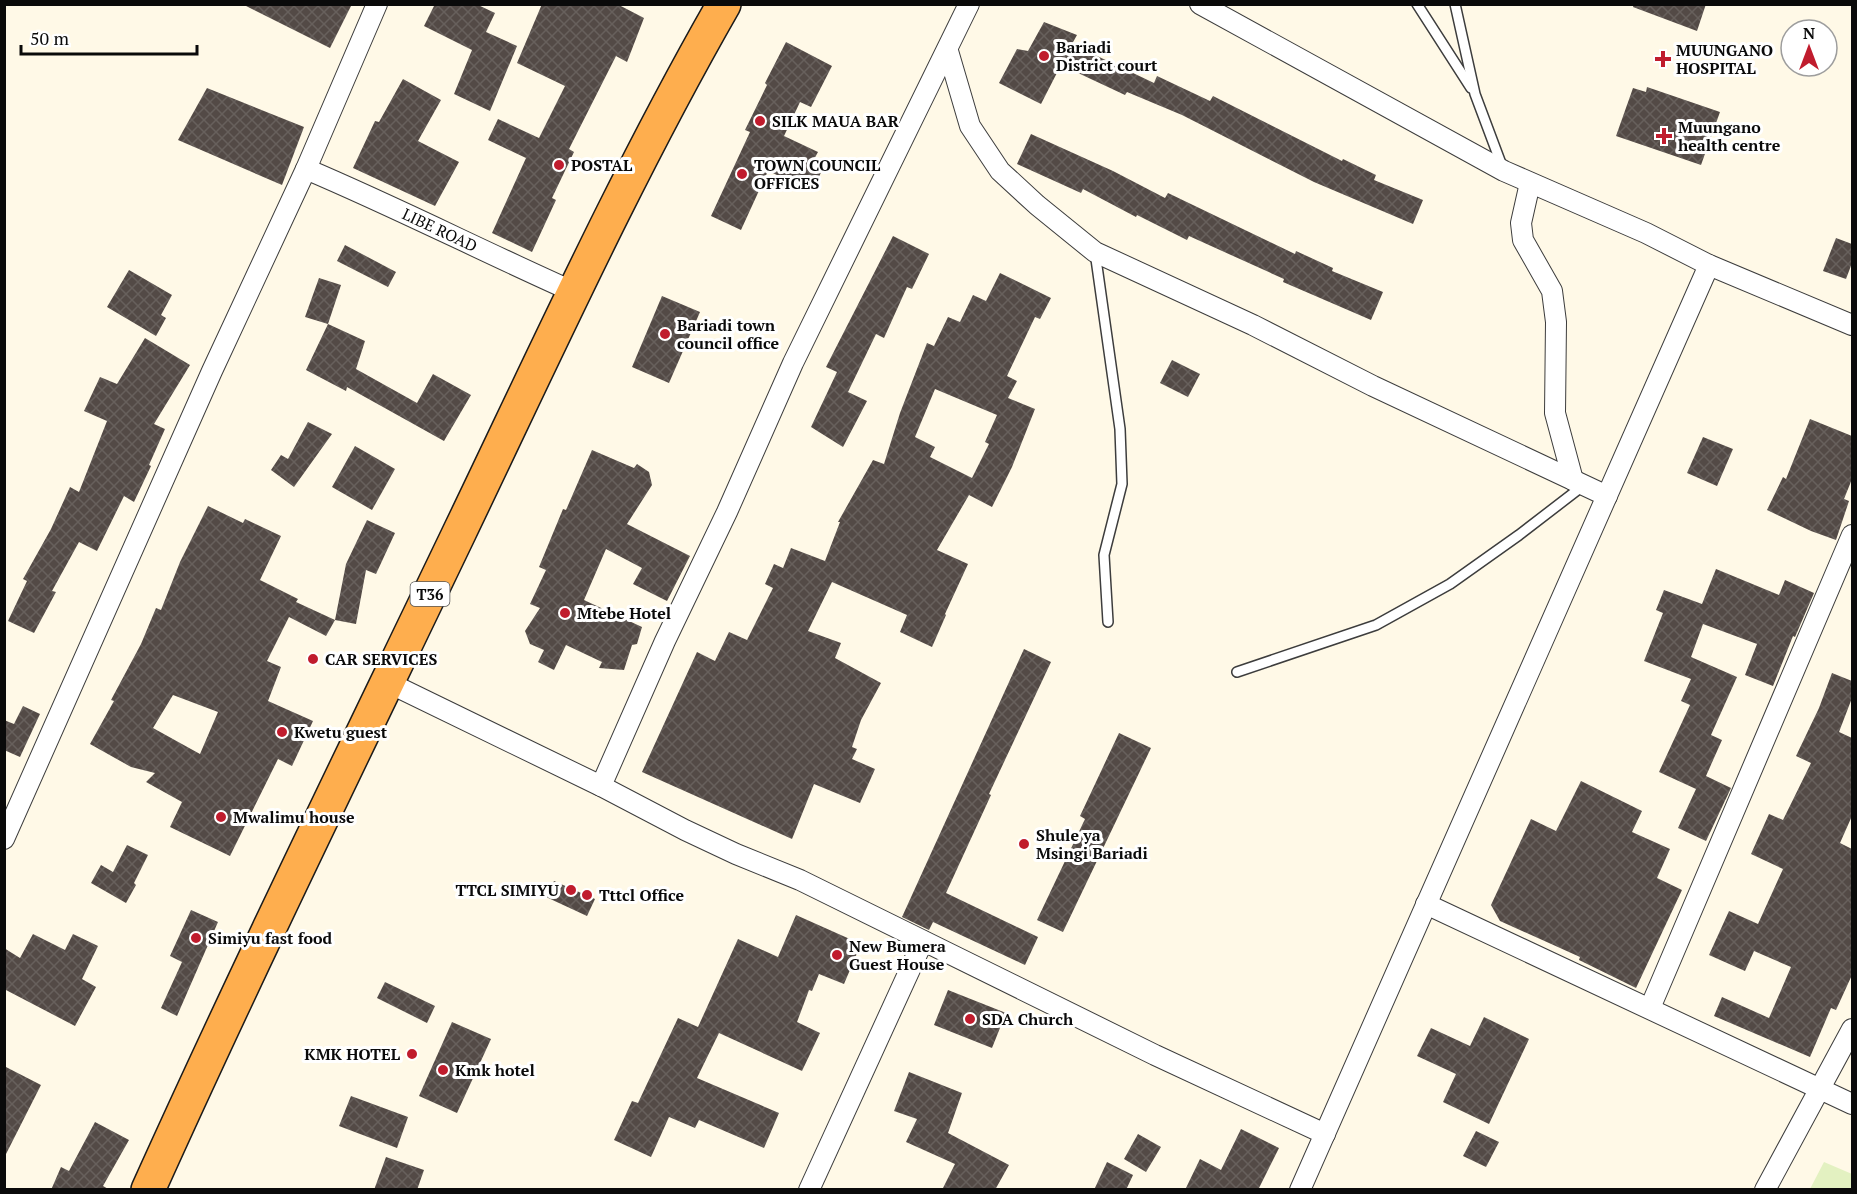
<svg xmlns="http://www.w3.org/2000/svg" width="1857" height="1194" font-family="'PT Serif',serif">
  <defs>
    <pattern id="building-cross-hatch" width="8" height="8" patternUnits="userSpaceOnUse" patternTransform="scale(1.5)"><rect width="8" height="8" fill="#534a46"/><path d="M0 0l8 8M0 8l8-8" fill="none" stroke="#67605c"/></pattern>
  </defs>
  <rect width="100%" height="100%" fill="#fff9e7"/>
  <path fill="#e3f1c1" d="M1824 1162 1852 1174V1189H1810Z"/>
  <g fill="url(#building-cross-hatch)" fill-rule="evenodd">
    <path d="M242 4H352L330 48Z"/>
    <path d="M435 4H476L495 13 486 32 517 46 490 111 454 94 472 50 424 26Z"/>
    <path d="M542 4H617L644 18 627 62 616 56 569 149 574 152 552 198 556 200 532 252 492 233 526 158 488 140 498 119 539 138 565 86 517 63Z"/>
    <path d="M1634 4H1706L1697 31 1633 7Z"/>
    <path d="M1044 22 1077 35 1072 44 1154 83 1157 76 1210 101 1213 96 1342 161 1343 159 1376 175 1374 180 1423 200 1413 224 1314 182 1182 115 1127 92 1125 95 1061 65 1041 104 999 83 1017 49 1028 51Z"/>
    <path d="M786 42 832 66 811 107 800 102 784 136 818 152 811 165 822 170 813 191 768 171 741 230 711 216 750 132 745 130 767 85 765 83Z"/>
    <path d="M403 79 441 100 418 141 459 162 435 206 353 168 375 121 379 122Z"/>
    <path d="M1647 87 1720 112 1701 165 1616 136 1633 88 1646 92Z"/>
    <path d="M207 88 304 127 282 185 178 140Z"/>
    <path d="M1031 134 1113 171 1165 198 1168 193 1295 254 1296 251 1333 268 1332 271 1383 292 1371 320 1283 282 1284 279 1189 236 1187 240 1137 215 1136 217 1083 189 1081 193 1017 164Z"/>
    <path d="M893 236 929 254 912 289 907 287 884 338 876 334 848 392 867 401 843 447 811 427 837 372 826 367Z"/>
    <path d="M1836 238 1852 244V263L1846 279 1823 271Z"/>
    <path d="M345 245 396 272 388 287 337 261Z"/>
    <path d="M129 270 172 295 161 315 166 318 156 336 107 307Z"/>
    <path d="M1000 273 1051 298 1040 319 1035 317 1007 376 1017 381 1008 398 1035 409 1012 467 992 507 969 495 937 550 968 564 945 614 946 615 932 647 900 632 907 615 832 582 808 631 841 643 835 658 881 683 861 720 852 747 857 749 852 759 875 769 860 803 814 784 792 839 642 772 697 652 715 661 729 632 747 640 773 588 765 584 774 564 783 568 791 548 825 561 840 522H838L873 460 884 464 900 413 927 343 934 346 948 317 960 322 973 295 986 301ZM935 389 997 415 985 442 989 444 972 478 930 457 935 447 915 437Z"/>
    <path d="M319 278 341 285 328 324 305 317Z"/>
    <path d="M662 296 700 312 669 383 632 367Z"/>
    <path d="M328 324 365 341 356 369 417 403 433 374 471 395 444 441 347 387 346 391 306 370Z"/>
    <path d="M145 338 190 365 154 424 165 429 149 465 151 466 134 502 124 496 97 551 79 542 52 591 56 592 34 633 8 621 27 581 23 579 51 529 70 487 79 492 107 421 84 411 100 377 117 384Z"/>
    <path d="M1172 360 1200 374 1188 397 1160 383Z"/>
    <path d="M1810 419 1852 436V479L1844 499 1849 501 1836 540 1811 531 1767 510 1783 477 1786 479Z"/>
    <path d="M308 422 332 434 294 487 271 470 281 455 288 459Z"/>
    <path d="M1703 437 1733 449 1717 486 1687 473Z"/>
    <path d="M355 446 395 469 372 510 332 487Z"/>
    <path d="M592 450 634 468 637 464 649 472 652 485 627 524 690 556 667 601 633 584 642 568 606 549 584 600 642 627 637 644 632 645 624 670 599 668 602 662 566 645 554 670 538 662 544 650 530 644 525 631 540 608 530 604 546 570 539 567 563 509 566 510Z"/>
    <path d="M208 506 243 523 245 519 281 536 260 580 298 599 296 602 335 620 326 636 289 617 267 661 281 667 268 701 313 721 292 766 278 759 230 856 170 827 182 802 146 782 155 773 131 767 90 744 114 701 111 700 141 644 156 608 161 610 180 562ZM173 695 218 712 200 754 153 728Z"/>
    <path d="M367 520 395 533 376 574 366 570 356 624 335 620 346 564Z"/>
    <path d="M1716 569 1779 595 1785 580 1814 593 1795 637 1793 636 1773 686 1745 675 1757 644 1703 624 1691 657 1737 677 1711 735 1722 740 1706 776 1731 788 1706 841 1678 828 1696 789 1659 772 1690 705 1681 701 1691 679 1644 661 1663 613 1656 610 1664 590 1702 604Z"/>
    <path d="M1024 649 1051 662 989 794 991 795 946 893 1038 937 1025 965 933 922 929 930 902 917Z"/>
    <path d="M1832 673 1852 681V698L1839 732 1852 738V816L1840 843 1852 849V975L1836 1010 1831 1008 1810 1057 1714 1016 1722 997 1769 1018 1791 967 1754 951 1745 971 1709 955 1729 911 1758 924 1783 869 1751 854 1769 814 1783 820 1811 763 1796 756 1819 708Z"/>
    <path d="M23 706 40 714 20 757 4 750V720L14 724Z"/>
    <path d="M1119 733 1151 748 1063 932 1037 920 1085 819 1080 816Z"/>
    <path d="M1581 781 1642 811 1632 832 1670 849 1657 878 1682 890 1636 988 1579 960 1580 957 1500 921 1491 905 1531 819 1556 831Z"/>
    <path d="M127 845 148 855 134 883 136 885 126 903 91 883 101 865 113 872Z"/>
    <path d="M554 881 595 899 587 916 546 897Z"/>
    <path d="M191 910 218 922 177 1016 161 1008 182 962 170 956Z"/>
    <path d="M796 915 861 944 844 984 819 974 812 991 809 990 797 1022 820 1033 802 1071 719 1033 697 1078 779 1113 764 1148 699 1120 695 1128 669 1117 651 1157 614 1140 632 1101 638 1103 678 1018 698 1027 738 939 778 957Z"/>
    <path d="M33 934 65 950 73 934 98 946 82 979 96 987 75 1026 4 989V948L20 958Z"/>
    <path d="M385 982 435 1006 427 1023 377 998Z"/>
    <path d="M948 990 1006 1013 992 1048 934 1025Z"/>
    <path d="M1484 1017 1529 1039 1489 1124 1443 1102 1456 1074 1417 1056 1431 1028 1470 1046Z"/>
    <path d="M452 1022 491 1039 457 1113 419 1096Z"/>
    <path d="M4 1066 41 1085 5 1156V1118Z"/>
    <path d="M909 1072 962 1093 948 1133 1009 1165 995 1190H942L955 1164 906 1142 917 1119 894 1111Z"/>
    <path d="M351 1096 408 1117 397 1148 339 1126Z"/>
    <path d="M95 1122 129 1140 103 1186 110 1190H51L61 1167 69 1171Z"/>
    <path d="M1241 1129 1279 1148 1259 1188 1261 1190H1185L1200 1159 1221 1170Z"/>
    <path d="M1476 1131 1499 1142 1486 1167 1463 1156Z"/>
    <path d="M1138 1134 1161 1147 1146 1172 1124 1159Z"/>
    <path d="M386 1157 424 1170 417 1190H374Z"/>
    <path d="M1107 1162 1133 1175 1126 1190H1094Z"/>
  </g>
  <g fill="none" stroke-linecap="round" stroke-linejoin="round">
    <defs>
      <g id="service">
        <path d="M1417 4 1471 88"/>
        <path d="M1455 4 1475 94 1502 166"/>
        <path d="M1095 252 1120 429 1122 484 1104 555 1108 622"/>
        <path d="M1237 672 1376 625 1450 584 1519 535 1584 485"/>
      </g>
      <g id="minor">
        <path d="M1200 4 1504 171 1646 233 1709 265 1852 325"/>
        <path d="M948 51 970 126 1000 171 1037 205 1095 252 1253 325 1373 386 1607 496"/>
        <path id="s1" d="M306 169C396 207 484 252 574 292"/>
        <path d="M1530 183 1521 223 1523 240 1552 291 1556 322 1555 413 1573 480"/>
        <path d="M387 682 601 786 685 830 736 854 800 880 1155 1055 1325 1134"/>
        <path d="M601 786 665 641 727 512 793 363 969 4"/>
        <path d="M4 839 212 371 306 169 377 4"/>
        <path d="M1426 904 1852 1104"/>
        <path d="M1650 1008 1852 535"/>
        <path d="M809 1190 923 941"/>
        <path d="M1300 1190 1709 265"/>
        <path d="M1765 1190 1852 1029"/>
      </g>
      <path id="trunk" d="M148 1190C248 968 355 750 460 531 545 354 626 175 724 4"/>
    </defs>
    <use href="#service" stroke="#3d3d3d" stroke-width="12"/>
    <use href="#minor" stroke="#3d3d3d" stroke-width="22"/>
    <use href="#trunk" stroke="#1b1b1b" stroke-width="36"/>
    <use href="#service" stroke="#fff" stroke-width="9"/>
    <use href="#minor" stroke="#fff" stroke-width="20"/>
    <use href="#trunk" stroke="#feae4e" stroke-width="33"/>
  </g>
  <g fill="#c01c2d" stroke="#fff" stroke-width="2">
    <circle cx="1044" cy="56" r="6"/>
    <path d="M1660 50h6v6h6v6h-6v6h-6v-6h-6v-6h6z"/>
    <circle cx="760" cy="121" r="6"/>
    <path d="M1661 127h6v6h6v6h-6v6h-6v-6h-6v-6h6z"/>
    <circle cx="559" cy="165" r="6"/>
    <circle cx="742" cy="174" r="6"/>
    <circle cx="665" cy="334" r="6"/>
    <circle cx="565" cy="613" r="6"/>
    <circle cx="313" cy="659" r="6"/>
    <circle cx="282" cy="732" r="6"/>
    <circle cx="221" cy="817" r="6"/>
    <circle cx="1024" cy="844" r="6"/>
    <circle cx="571" cy="890" r="6"/>
    <circle cx="587" cy="895" r="6"/>
    <circle cx="196" cy="938" r="6"/>
    <circle cx="837" cy="955" r="6"/>
    <circle cx="970" cy="1019" r="6"/>
    <circle cx="412" cy="1054" r="6"/>
    <circle cx="443" cy="1070" r="6"/>
  </g>
  <g text-anchor="middle" dominant-baseline="central" stroke-width="6" stroke-linejoin="round" paint-order="stroke">
    <rect fill="#fff" stroke="#545454" stroke-width="1.5" x="410.5" y="582" width="39" height="24" rx="4.5"/>
    <g font-size="15" font-weight="bold" fill="#0a0a0a">
      <text x="430" y="594">T36</text>
    </g>
    <g font-size="16" font-weight="bold" fill="#0a0a0a" stroke="#fff" text-anchor="start">
      <text x="1056" y="47">Bariadi<tspan x="1056" dy="18">District court</tspan></text>
      <text x="1676" y="50">MUUNGANO<tspan x="1676" dy="18">HOSPITAL</tspan></text>
      <text x="772" y="121">SILK MAUA BAR</text>
      <text x="1678" y="127">Muungano<tspan x="1678" dy="18">health centre</tspan></text>
      <text x="571" y="165">POSTAL</text>
      <text x="754" y="165">TOWN COUNCIL<tspan x="754" dy="18">OFFICES</tspan></text>
      <text x="677" y="325">Bariadi town<tspan x="677" dy="18">council office</tspan></text>
      <text x="577" y="613">Mtebe Hotel</text>
      <text x="325" y="659">CAR SERVICES</text>
      <text x="294" y="732">Kwetu guest</text>
      <text x="233" y="817">Mwalimu house</text>
      <text x="1036" y="835">Shule ya<tspan x="1036" dy="18">Msingi Bariadi</tspan></text>
      <text x="559" y="890" text-anchor="end">TTCL SIMIYU</text>
      <text x="599" y="895">Tttcl Office</text>
      <text x="208" y="938">Simiyu fast food</text>
      <text x="849" y="946">New Bumera<tspan x="849" dy="18">Guest House</tspan></text>
      <text x="982" y="1019">SDA Church</text>
      <text x="400" y="1054" text-anchor="end">KMK HOTEL</text>
      <text x="455" y="1070">Kmk hotel</text>
    </g>
    <g font-size="16" fill="#0a0a0a" stroke="#fff">
      <text stroke="none"><textPath href="#s1" startOffset="147">LIBE ROAD</textPath></text>
    </g>
  </g>
  <rect width="1857" height="1194" fill="none" stroke="#0a0a0a" stroke-width="12"/>
  <g transform="translate(1809 48)"><circle r="28" fill="#ffffff" stroke="#9d9d9d" stroke-width="1.5"/>
  <path d="M0-4.5L10 22L0 15L-10 22Z" fill="#c01c2d"/>
  <text y="-9" font-size="16" font-weight="bold" text-anchor="middle" fill="#0a0a0a">N</text>
  </g>
  <path d="M21 45v9h176v-9" fill="none" stroke="#0a0a0a" stroke-width="3"/>
  <text x="30" y="45" font-size="18" fill="#0a0a0a" stroke="#ffffff" stroke-width="4.5" paint-order="stroke">50 m</text>
</svg>
